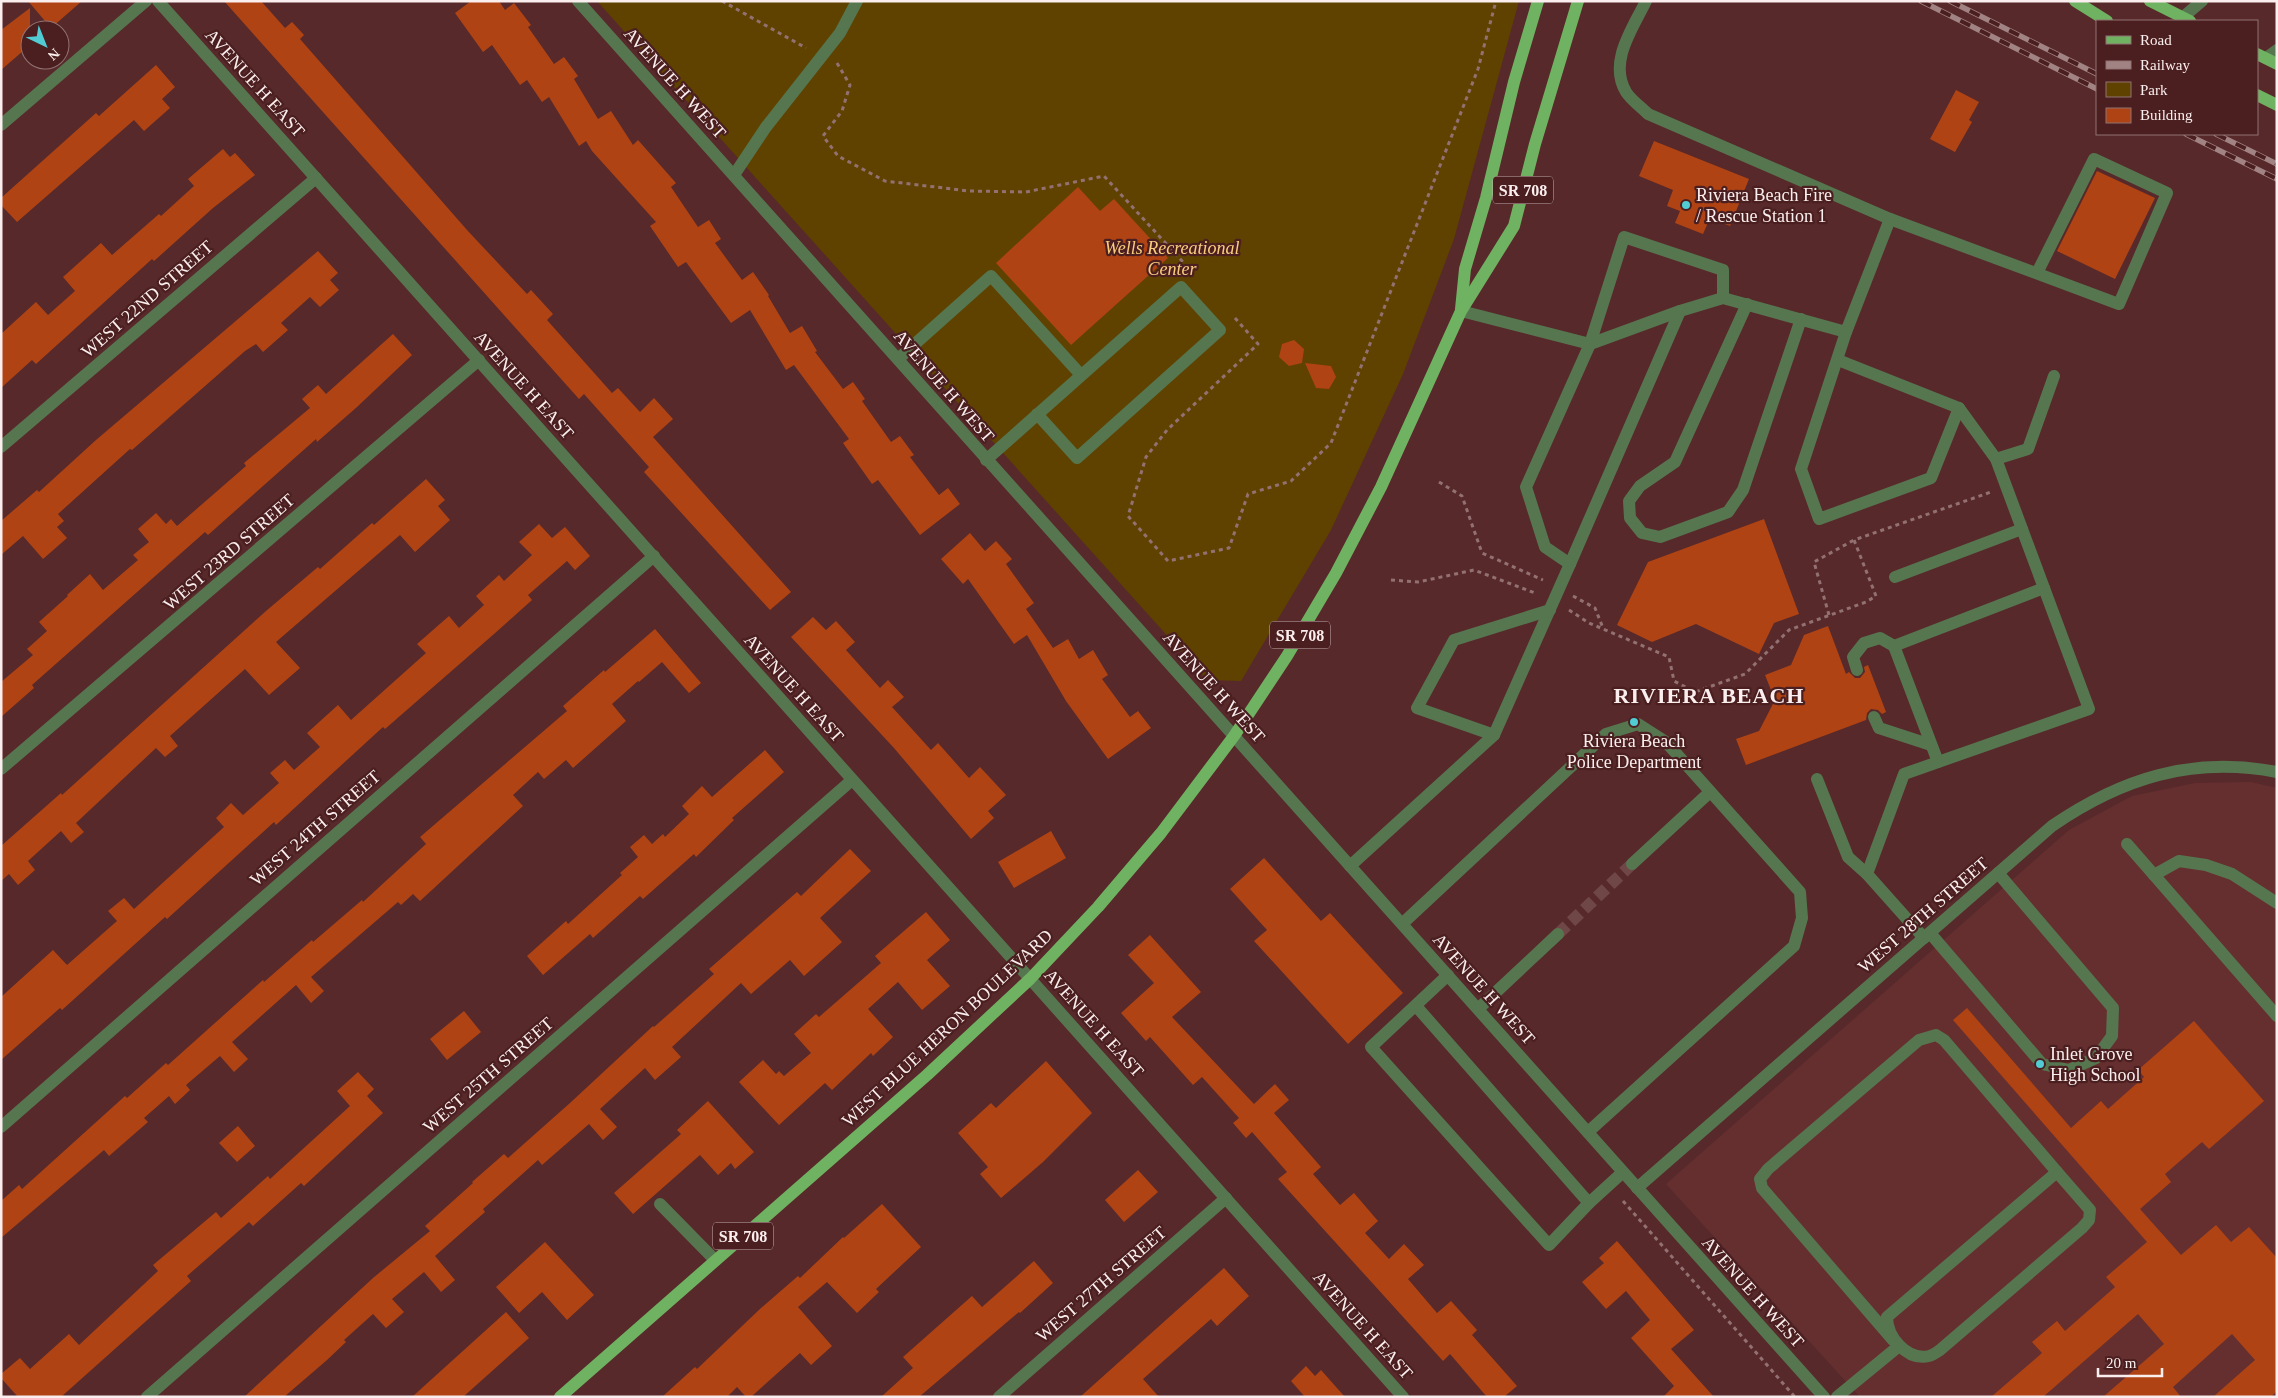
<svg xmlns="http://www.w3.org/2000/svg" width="2278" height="1398" font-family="Georgia,serif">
  <rect width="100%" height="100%" fill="#57292a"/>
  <path fill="#652f30" d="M2251 782 2277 788V1397H1860L1666 1184 2069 830 2132 796 2195 783Z"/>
  <path fill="#5f4200" d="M597 1H1519L1454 239 1403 374 1331 530 1241 681 1207 680Z"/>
  <g fill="#b04313">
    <path d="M28 1H82L51 28Z"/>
    <path d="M224 1H261L285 28 292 22 304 35 300 39 467 230 527 294 531 290 553 314 547 320 612 393 618 388 640 412 654 398 673 419 653 437 791 592 770 610 644 472 649 467 584 394 579 399Z"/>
    <path d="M471 1H499L505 10 514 3 531 25 528 27 554 64 564 57 578 76 574 79 598 119 611 111 633 145 638 140 676 183 671 187 698 227 709 220 721 239 715 243 742 280 753 272 769 295 768 296 790 333 802 326 817 351 815 352 843 389 853 382 865 399 862 401 891 442 900 436 914 455 910 457 939 495 948 488 960 504 920 535 878 480 872 484 843 443 849 439 794 365 786 370 750 310 731 323 686 262 678 267 650 226 656 222 592 151 586 141 579 146 549 97 542 102 527 80 520 85 492 45 483 52 455 13Z"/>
    <path d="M30 8V45L1 70V30Z"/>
    <path d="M156 65 175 87 162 99 170 108 144 131 134 120 17 222 1 205V198L96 113 99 116Z"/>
    <path d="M1956 90 1979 102 1969 120 1972 122 1955 152 1930 139Z"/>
    <path d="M1654 141 1749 179 1730 226 1710 218 1703 234 1675 223 1680 211 1667 206 1673 190 1639 176Z"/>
    <path d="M223 149 230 157 235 153 255 175 213 208 154 261 152 259 36 364 32 360 1 388V334L36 302 48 315 75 291 63 277 101 243 112 255 159 214 161 216 194 186 188 179Z"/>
    <path d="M2097 171 2155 198 2115 279 2057 251Z"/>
    <path d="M1078 187 1100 211 1114 199 1168 258 1071 345 996 263Z"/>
    <path d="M318 251 338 273 330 280 339 290 320 307 310 297 281 323 288 330 263 352 256 344 245 351 132 450 130 449 58 514 64 521 57 527 67 538 43 559 23 536 1 555V521L37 490 39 492 96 440Z"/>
    <path d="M393 334 412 355 357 407 317 442 316 439 208 535 205 532 32 685 34 688 1 717V682L33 655 27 649 47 631 39 622 68 596 67 595 90 574 103 590 138 560 133 555 149 542 138 529 156 513 166 524 171 519 177 526 246 466 244 463 310 408 302 399 318 385 326 394Z"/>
    <path d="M1294 340 1304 349 1302 363 1289 366 1279 357 1282 344Z"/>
    <path d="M1305 363 1331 366 1336 377 1329 389 1316 388Z"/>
    <path d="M426 479 445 500 438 506 450 520 415 552 400 535 276 642 300 668 269 695 245 669 170 736 178 746 165 757 156 748 76 823 84 832 71 843 61 831 28 861 35 870 18 885 9 874 1 881V846L61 793 62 795 266 611 318 567 320 569 372 523 374 525Z"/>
    <path d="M1764 519 1799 614 1774 623 1759 654 1696 624 1652 642 1617 625 1648 562Z"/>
    <path d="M539 524 552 538 565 527 590 556 575 570 567 561 528 595 532 600 494 634 385 729 383 727 276 825 274 822 167 919 165 917 62 1010 60 1008 1 1060V997L53 950 67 965 117 921 108 911 124 898 134 909 224 827 216 818 231 803 243 815 279 783 270 773 285 760 294 770 320 747 307 733 338 705 351 720 426 653 417 644 449 616 459 628 484 605 476 596 499 575 504 581 532 555 519 542Z"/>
    <path d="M970 533 985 551 996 541 1012 559 1006 564 1034 603 1026 609 1053 648 1068 639 1079 659 1093 650 1108 675 1102 679 1130 717 1138 711 1151 728 1108 759 1066 701 1027 635 1014 644 968 579 963 584 941 559Z"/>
    <path d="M813 617 826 630 836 621 855 642 846 650 880 688 888 680 904 697 892 707 931 750 938 743 969 778 980 767 1006 795 988 811 994 818 971 839 894 748 791 637Z"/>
    <path d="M1828 626 1846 674 1849 672 1855 678H1860L1865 672 1864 667 1868 665 1886 712 1882 714 1878 710 1871 709 1867 713 1866 720 1746 765 1736 739 1759 731 1775 700 1765 675 1791 665 1804 635Z"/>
    <path d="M655 629 701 683 689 693 662 662 639 682 638 681 612 704 626 721 573 768 566 760 544 779 538 772 513 795 523 806 420 901 413 894 401 905 398 902 311 977 324 991 311 1003 296 985 232 1042 248 1059 234 1072 220 1056 186 1085 190 1090 175 1104 169 1096 144 1118 148 1122 109 1156 104 1150 1 1238V1201L19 1185 22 1189 125 1096 127 1098 166 1063 168 1065 263 980 264 982 312 940 313 942 362 900 363 902 426 844 420 837 567 711 563 706 604 670 605 672Z"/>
    <path d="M765 750 784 772 732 818 734 820 696 857 694 854 643 899 640 896 593 938 590 934 543 975 527 956 566 921 568 924 622 875 620 873 638 857 630 847 644 835 652 844 663 834 665 837 689 814 682 806 702 786 712 797Z"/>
    <path d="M1051 831 1066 858 1014 888 998 862Z"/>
    <path d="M850 849 871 871 820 918 842 942 804 976 790 960 751 994 741 983 672 1047 681 1057 655 1080 645 1068 600 1109 617 1127 603 1140 589 1124 542 1165 538 1160 483 1209 485 1212 435 1256 455 1280 441 1292 424 1272 392 1299 404 1312 386 1328 373 1314 344 1340 346 1342 327 1360 284 1397H244L373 1278 430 1231 425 1226 473 1183 472 1182 504 1154 508 1158 570 1103 653 1026 654 1027 714 974 709 969 797 892 801 896Z"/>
    <path d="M1264 858 1321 921 1330 913 1403 993 1348 1044 1254 941 1267 930 1230 889Z"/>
    <path d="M926 912 950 940 927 960 950 986 922 1010 898 982 868 1009 893 1037 873 1056 871 1053 832 1090 825 1083 779 1125 739 1082 763 1060 776 1074 779 1071 784 1076 811 1053 794 1034 816 1014 819 1017 881 963 875 956Z"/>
    <path d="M1150 935 1201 992 1172 1017 1254 1104 1275 1084 1289 1100 1274 1113 1321 1167 1313 1174 1340 1205 1354 1193 1378 1221 1365 1233 1389 1259 1404 1244 1424 1265 1408 1279 1437 1313 1451 1301 1477 1330 1472 1335 1517 1386 1504 1397H1487L1450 1354 1443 1361 1278 1179 1287 1172 1252 1132 1246 1138 1233 1123 1239 1118 1202 1077 1193 1085 1150 1037 1146 1041 1121 1013 1154 983 1128 955Z"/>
    <path d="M1967 1008 2071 1128 2101 1101 2108 1109 2144 1077 2138 1070 2194 1021 2264 1101 2209 1149 2202 1142 2165 1174 2171 1182 2140 1209 2181 1255 2216 1225 2231 1242 2249 1227 2277 1258V1391L2271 1397H2213L2255 1360 2232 1334 2173 1387 2181 1397H2103L2164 1344 2138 1314 2043 1397H1991L2042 1353 2032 1342 2057 1321 2065 1331 2115 1287 2106 1277 2147 1242 1953 1020Z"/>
    <path d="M464 1011 481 1032 447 1060 430 1039Z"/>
    <path d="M1046 1061 1092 1113 1043 1162 1001 1198 980 1174 988 1167 958 1133 991 1103 996 1108Z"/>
    <path d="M358 1072 374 1089 367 1096 383 1113 304 1186 301 1183 253 1226 249 1222 187 1276 191 1281 61 1397H18L1 1378V1374L20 1358 30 1369 69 1334 79 1345 158 1271 153 1265 216 1212 221 1218 268 1176 270 1179 350 1106 337 1091Z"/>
    <path d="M708 1101 754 1152 735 1169 731 1163 718 1175 700 1155 633 1214 614 1193 681 1134 677 1130Z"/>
    <path d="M238 1126 255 1146 237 1162 219 1143Z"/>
    <path d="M1138 1170 1158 1192 1124 1222 1105 1200Z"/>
    <path d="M882 1204 921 1247 876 1289 879 1292 857 1313 827 1282 798 1307 832 1346 811 1365 800 1353 751 1397H746L737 1387 727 1397H662L695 1367 697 1369 761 1308 798 1276 800 1278 843 1237 844 1238Z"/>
    <path d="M1617 1241 1694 1330 1671 1349 1714 1397H1663L1674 1386 1631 1338 1650 1320 1626 1291 1606 1309 1582 1282 1604 1263 1599 1258Z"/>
    <path d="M545 1242 594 1295 567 1320 542 1292 519 1313 496 1287Z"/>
    <path d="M1034 1261 1053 1283 1020 1313 1019 1312 919 1397H881L913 1368 903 1357 972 1296 982 1307Z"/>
    <path d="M1224 1268 1249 1296 1217 1326 1211 1319 1143 1379 1159 1397H1080Z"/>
    <path d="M506 1312 529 1338 463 1397H412Z"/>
    <path d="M1306 1366 1315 1376 1321 1370 1345 1397H1305L1291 1381Z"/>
  </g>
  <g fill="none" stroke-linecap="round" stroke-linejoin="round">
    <path stroke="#704747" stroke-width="12" stroke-dasharray="12 6" stroke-linecap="butt" d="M1558 934 1632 864"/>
    <g stroke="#937172" stroke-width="3" stroke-dasharray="4 4" stroke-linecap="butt">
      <path d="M722 1 806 48"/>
      <path d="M837 63 850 85 842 111 823 136 838 156 885 181 969 191 1026 192 1104 176 1193 273"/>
      <path d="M1235 318 1258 344 1167 430 1146 457 1128 516 1168 561 1229 548 1248 494 1291 481 1331 443 1478 69 1496 1"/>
      <path d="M1439 482 1462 496 1482 553 1543 580"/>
      <path d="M1391 580 1418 582 1474 570 1535 593"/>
      <path d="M1573 596 1595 608 1603 628"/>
      <path d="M1569 610 1589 623 1669 657 1674 681 1695 692 1745 674 1789 630 1866 602 1876 596 1854 540 1991 492"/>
      <path d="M1829 615 1814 562 1854 540"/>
      <path d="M1623 1201 1795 1397"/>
    </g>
    <g stroke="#567650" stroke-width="12">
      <path d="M158 1 1403 1397"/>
      <path d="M578 1 1824 1397"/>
      <path d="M1646 1C1633 28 1608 62 1626 92 1631 100 1641 107 1648 114L1890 219 1846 332 1723 298 1680 311 1590 344 1624 237 1723 270V298"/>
      <path d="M2182 18 2202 1"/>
      <path d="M2266 58 2277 50"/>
      <path d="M1 125 146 1"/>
      <path d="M734 175 766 127 840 33 857 1"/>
      <path d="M1890 219 2119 304 2167 193 2094 159 2037 273"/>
      <path d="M1747 304 1675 462 1640 486 1629 501 1630 518 1642 533 1660 537 1728 512 1743 490 1801 319"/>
      <path d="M898 359 991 276 1081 375"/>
      <path d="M1838 360 1959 408 1931 478 1819 519 1801 469 1846 332"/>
      <path d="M1 447 316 178"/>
      <path d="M1996 459 2028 449 2054 376"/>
      <path d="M986 460 1181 287 1220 330 1077 458 1037 414"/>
      <path d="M1570 564 1680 311"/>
      <path d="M1895 577 2022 529"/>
      <path d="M1857 670 1853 657 1864 643 1880 638 1894 646"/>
      <path d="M1874 717 1879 728 1931 745"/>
      <path d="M1494 735 1417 708 1454 640 1550 610"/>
      <path d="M1938 762 1894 646 2044 588"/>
      <path d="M1 769 479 360"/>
      <path d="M1817 779 1848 857 1867 874 1924 938"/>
      <path d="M2127 844 2277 1016"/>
      <path d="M1632 864 1710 792"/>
      <path d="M1350 866 1494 735 1570 564 1545 547 1526 487 1590 344 1461 311"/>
      <path d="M1867 874 1904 774 2089 709 1996 459 1959 408"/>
      <path d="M2154 875 2179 861 2206 865 2232 874 2277 903"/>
      <path d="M1402 924 1606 734 1638 724 1666 742 1800 892 1802 918 1794 946 1588 1132"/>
      <path d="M1930 933 2042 1064 2069 1070 2096 1058 2112 1036 2113 1008 1998 873"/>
      <path d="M1416 1006 1589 1203 1549 1245 1371 1047 1448 975"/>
      <path d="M1478 1009 1558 934"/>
      <path d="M1 1127 654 556"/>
      <path d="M2057 1172 2090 1210 2089 1220 2082 1228 1940 1350C1937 1352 1933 1355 1929 1356 1906 1361 1887 1336 1887 1317Z"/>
      <path d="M1637 1188 2052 826C2122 778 2192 756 2277 772"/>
      <path d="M1589 1203 1623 1172"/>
      <path d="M660 1204 715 1260"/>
      <path d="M1893 1340 1762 1188 1760 1179 1768 1169 1919 1040 1936 1035 1944 1040 2057 1172"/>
      <path d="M147 1397 852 780"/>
      <path d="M999 1397 1226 1198"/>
      <path d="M1837 1397 1899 1346"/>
    </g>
    <g stroke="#6fb262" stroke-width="12">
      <path d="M2075 1 2107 21"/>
      <path d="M2150 1 2190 21"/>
      <path d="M2257 54 2277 64"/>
      <path d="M2257 95 2277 105"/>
      <path d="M1461 309 1465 269 1486 198 1514 82 1538 1"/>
      <path d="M560 1397 927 1075 1030 979 1098 907 1161 833 1234 736 1287 656 1336 573 1381 487 1461 311 1514 226 1535 144 1578 1"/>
    </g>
    <defs>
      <g id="rail">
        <path d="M1921 1 2097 89"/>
        <path d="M1950 1 2097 74"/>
        <path d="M2186 134 2277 179"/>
        <path d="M2216 134 2277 164"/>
      </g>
    </defs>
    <use href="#rail" stroke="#a28383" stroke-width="5.5"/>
    <use href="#rail" stroke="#4b1f20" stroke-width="4" stroke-dasharray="11" stroke-linecap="butt"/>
  </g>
  <g fill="#51ccd3" stroke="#4b1f20" stroke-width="2">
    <circle cx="1686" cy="205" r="5"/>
    <circle cx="1634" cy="722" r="5"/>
    <circle cx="2040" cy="1064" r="5"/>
  </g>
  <g text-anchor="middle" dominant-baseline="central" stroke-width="4.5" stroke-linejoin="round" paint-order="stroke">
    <g fill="#4b1f20" stroke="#c6b0b0" stroke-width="1">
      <rect x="1493" y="176.5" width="60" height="27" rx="4"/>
      <rect x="1270" y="621.5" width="60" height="27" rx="4"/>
      <rect x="713" y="1222.5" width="60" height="27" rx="4"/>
    </g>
    <g font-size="16" font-weight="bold" fill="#fbeeee">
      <text x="1523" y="190">SR 708</text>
      <text x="1300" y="635">SR 708</text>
      <text x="743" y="1236">SR 708</text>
    </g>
    <g font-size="18" fill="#fbeeee" stroke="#4b1f20">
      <text transform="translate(255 83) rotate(48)">AVENUE H EAST</text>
      <text transform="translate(675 83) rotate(48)">AVENUE H WEST</text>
      <text transform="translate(147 299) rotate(-41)">WEST 22ND STREET</text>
      <text transform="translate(524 385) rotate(48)">AVENUE H EAST</text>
      <text transform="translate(944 386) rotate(49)">AVENUE H WEST</text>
      <text transform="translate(229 552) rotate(-41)">WEST 23RD STREET</text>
      <text transform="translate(1214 687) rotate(48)">AVENUE H WEST</text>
      <text transform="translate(794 688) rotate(48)">AVENUE H EAST</text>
      <text transform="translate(315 828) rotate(-41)">WEST 24TH STREET</text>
      <text transform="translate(1923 915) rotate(-41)">WEST 28TH STREET</text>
      <text transform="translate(1484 989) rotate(48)">AVENUE H WEST</text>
      <text transform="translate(1094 1023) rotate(48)">AVENUE H EAST</text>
      <text transform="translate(947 1028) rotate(-43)">WEST BLUE HERON BOULEVARD</text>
      <text transform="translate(488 1075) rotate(-41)">WEST 25TH STREET</text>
      <text transform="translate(1101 1284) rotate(-41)">WEST 27TH STREET</text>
      <text transform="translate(1753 1292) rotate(48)">AVENUE H WEST</text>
      <text transform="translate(1363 1325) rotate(48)">AVENUE H EAST</text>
    </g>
    <g font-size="18" fill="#fbeeee" stroke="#4b1f20" text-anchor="start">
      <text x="1696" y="195">Riviera Beach Fire<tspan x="1696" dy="21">/ Rescue Station 1</tspan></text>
      <text x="1634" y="741" text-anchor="middle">Riviera Beach<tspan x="1634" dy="21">Police Department</tspan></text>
      <text x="2050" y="1054">Inlet Grove<tspan x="2050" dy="21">High School</tspan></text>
    </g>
    <g font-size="18" font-style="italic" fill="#facd7e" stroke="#4b1f20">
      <text x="1172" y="248">Wells Recreational<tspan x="1172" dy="21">Center</tspan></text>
    </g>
    <g font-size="22" font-weight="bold" letter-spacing="1" fill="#fbeeee" stroke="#4b1f20">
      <text x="1709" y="695">RIVIERA BEACH</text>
    </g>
  </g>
  <rect width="2278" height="1398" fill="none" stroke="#fbeeee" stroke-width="5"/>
  <rect x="2096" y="20" width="162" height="115" fill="#4b1f20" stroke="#917272"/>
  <rect x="2106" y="36" width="25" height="8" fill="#6fb262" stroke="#917272"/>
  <text x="2140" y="45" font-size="15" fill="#fbeeee">Road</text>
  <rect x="2106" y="61" width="25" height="8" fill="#a28383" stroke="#917272"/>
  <text x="2140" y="70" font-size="15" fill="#fbeeee">Railway</text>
  <rect x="2106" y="82" width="25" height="15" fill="#5f4200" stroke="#917272"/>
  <text x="2140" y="95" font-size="15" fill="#fbeeee">Park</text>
  <rect x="2106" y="108" width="25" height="15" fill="#b04313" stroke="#917272"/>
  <text x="2140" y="120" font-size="15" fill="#fbeeee">Building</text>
  <g transform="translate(45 45) rotate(137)"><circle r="24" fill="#4b1f20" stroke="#917272"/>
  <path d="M0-4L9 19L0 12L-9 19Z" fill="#51ccd3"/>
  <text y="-8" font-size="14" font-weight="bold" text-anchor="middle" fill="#fbeeee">N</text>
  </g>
  <path d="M2098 1368v8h64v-8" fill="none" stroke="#fbeeee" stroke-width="2.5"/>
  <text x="2106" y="1368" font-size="15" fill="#fbeeee" stroke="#4b1f20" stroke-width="4" paint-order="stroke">20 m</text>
</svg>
